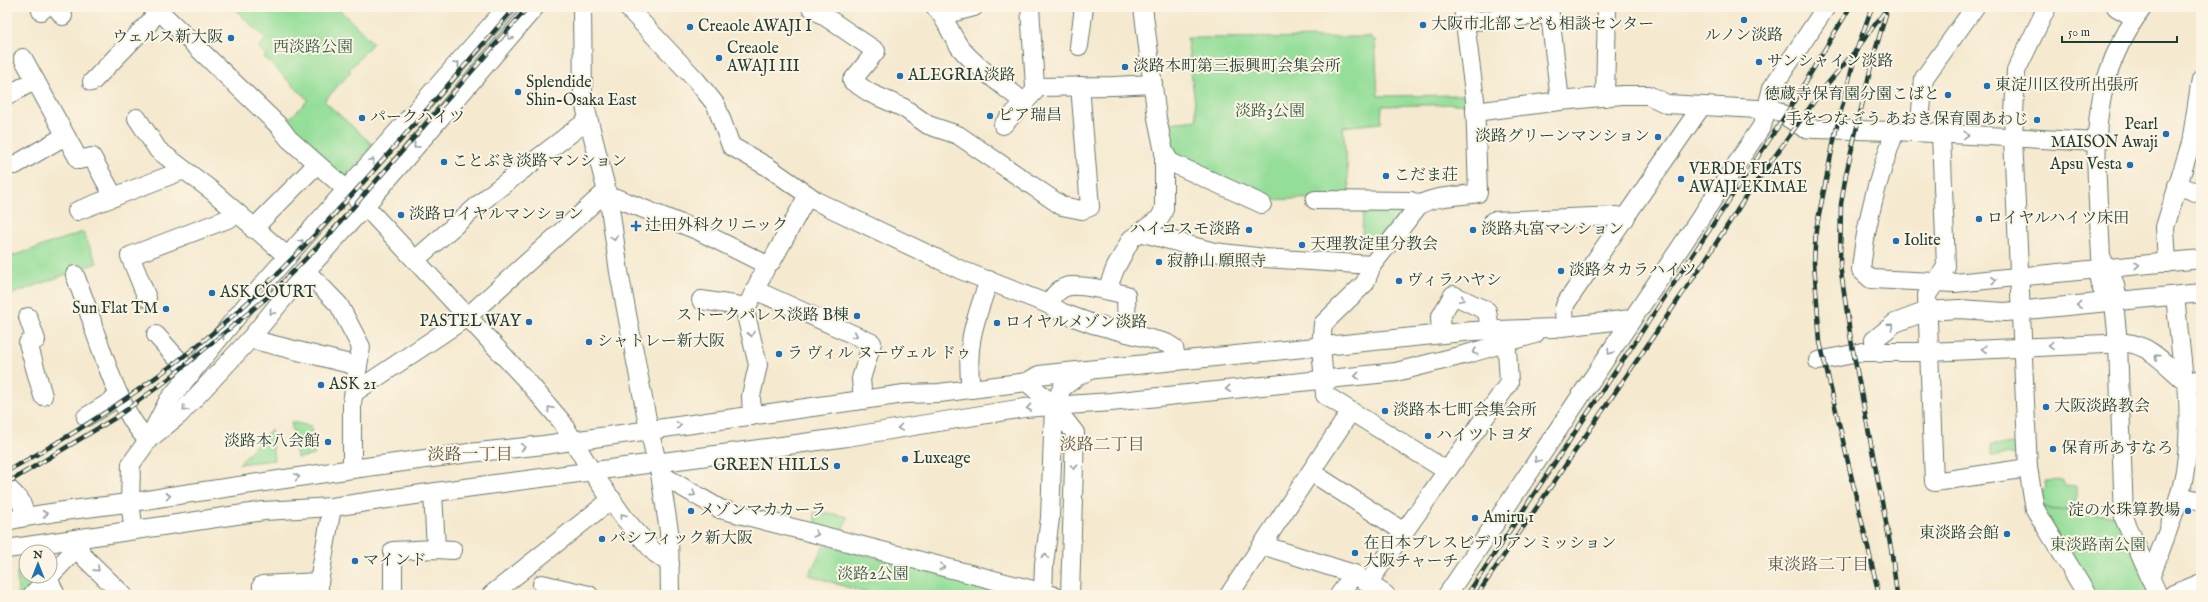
<svg xmlns="http://www.w3.org/2000/svg" width="2208" height="602" font-family="'IM FELL English','Noto Serif JP',serif">
  <rect width="100%" height="100%" fill="#fcf5e5"/>
  <filter id="ink" filterUnits="userSpaceOnUse"><feTurbulence type="fractalNoise" baseFrequency=".025" numOctaves="2"/><feDisplacementMap in="SourceGraphic" scale="8" xChannelSelector="R" yChannelSelector="G"/><feConvolveMatrix kernelMatrix="1 2 1 2 8 2 1 2 1" color-interpolation-filters="sRGB"/></filter>
  <filter id="wash" filterUnits="userSpaceOnUse"><feTurbulence type="fractalNoise" baseFrequency=".012" numOctaves="4" result="noise"/><feDisplacementMap in="SourceGraphic" scale="16" xChannelSelector="R" yChannelSelector="G"/><feGaussianBlur stdDeviation="0.9" result="paint"/><feColorMatrix in="noise" values="0 0 0 0 0 0 0 0 0 0 0 0 0 0 0 0 0 1.4 0 .05"/><feComposite in="paint" operator="in"/></filter>
  <g filter="url(#wash)">
    <rect width="100%" height="100%" fill="#f5e9cf"/>
    <g fill="#95de9a" stroke="#5a8e67">
      <path d="M236 7H337L373 43 349 70 351 72 324 101 373 145 346 176H338L294 135 286 122 308 100 264 57 266 55 258 47 266 39 235 9Z"/>
      <path d="M1371 37 1375 40 1378 96 1465 95 1466 104 1382 106 1381 123 1343 127 1350 197 1266 200 1170 154 1161 124 1197 120 1187 38Z"/>
      <path d="M1363 206 1405 209 1380 244 1362 235Z"/>
      <path d="M83 232 97 263 7 296V258Z"/>
      <path d="M291 422 311 426 315 455 297 458Z"/>
      <path d="M271 429 274 460 239 464Z"/>
      <path d="M2020 444V454L1991 455V445Z"/>
      <path d="M2063 480 2066 485 2076 486V511L2043 507 2042 489 2046 488 2045 481Z"/>
      <path d="M2041 507 2119 517 2150 595H2093Z"/>
      <path d="M814 513H829L848 517 840 534 817 528Z"/>
      <path d="M824 545 1028 595H872L809 575Z"/>
      <path d="M26 569V576H43L25 595H18L17 573 19 570Z"/>
    </g>
  </g>
  <g filter="url(#ink)">
    <g fill="none" stroke-linecap="round" stroke-linejoin="round">
      <defs>
        <g id="minor">
          <path d="M56 7 63 16"/>
          <path d="M155 7 279 126 289 139 365 206 528 382 562 422 592 472 625 519 655 553 670 564"/>
          <path d="M582 7 583 98 609 200 619 272 649 430 660 474 669 531 670 595"/>
          <path d="M627 7 696 80 716 105 731 146 768 167 818 202 961 270 1048 304 1063 313 1093 324 1166 343 1174 348 1177 361"/>
          <path d="M811 7 876 51 852 81 870 93 904 108 928 125 958 135 1062 206 1082 210 1090 207 1080 86"/>
          <path d="M935 7C948 20 951 38 963 51 981 71 1004 86 1025 103"/>
          <path d="M1030 7 1035 87"/>
          <path d="M2047 7 2016 71 2013 138 2028 468 2035 509 2087 595"/>
          <path d="M2116 7 2135 18"/>
          <path d="M2143 7C2082 89 2097 162 2101 257L2104 269C2114 275 2119 291 2114 302L2118 343 2124 518 2158 595"/>
          <path d="M41 11 46 7"/>
          <path d="M943 15 974 7"/>
          <path d="M1465 22 1550 14 1560 101"/>
          <path d="M1079 46 1084 7"/>
          <path d="M23 58 79 160 92 157 114 197"/>
          <path d="M92 82 149 23 160 7"/>
          <path d="M7 96 35 80"/>
          <path d="M1605 97 1607 7"/>
          <path d="M1475 112 1560 101 1622 95H1648L1667 104 1776 110 1804 128 1815 129 1895 131 2097 142"/>
          <path d="M137 118 158 150 211 190 288 257"/>
          <path d="M1003 125 1035 91V87L1114 86 1153 84"/>
          <path d="M1895 131C1878 179 1866 219 1861 270L1871 279 1955 283 2201 259"/>
          <path d="M1919 132 1924 78 1975 7"/>
          <path d="M1941 133 1946 267 1927 295 1934 482 2028 468"/>
          <path d="M1164 152 1170 162 1262 204"/>
          <path d="M7 165H15L65 136"/>
          <path d="M2177 185 2201 194"/>
          <path d="M609 200 619 199 699 231 767 265"/>
          <path d="M1315 200 1411 201 1419 205"/>
          <path d="M77 211 184 170"/>
          <path d="M1493 221 1617 216 1625 219"/>
          <path d="M253 229 317 164"/>
          <path d="M1140 232 1214 252 1265 258 1372 265"/>
          <path d="M415 260 491 194 588 120"/>
          <path d="M2167 263 2165 227 2191 143 2201 79"/>
          <path d="M2104 269 2098 274 2100 284 2106 298 2114 302"/>
          <path d="M306 271 339 305 361 347 352 403V469"/>
          <path d="M75 275 92 321 93 327C107 363 120 413 148 440"/>
          <path d="M755 290 872 343 861 379 863 400"/>
          <path d="M1107 290 1115 269 1131 239 1160 218 1164 209V152L1157 118 1143 7"/>
          <path d="M2175 296 2184 380"/>
          <path d="M147 298 130 256 238 215"/>
          <path d="M701 300 747 307"/>
          <path d="M1048 304C1052 298 1058 289 1066 287 1077 283 1114 292 1126 295L1127 333"/>
          <path d="M28 317 36 340 28 343 43 396"/>
          <path d="M1565 326 1564 309 1566 303 1701 107"/>
          <path d="M1441 334 1440 318 1453 295 1487 311 1490 330"/>
          <path d="M156 335 191 374"/>
          <path d="M250 339 358 366"/>
          <path d="M1880 353 1875 350 1874 340 1895 323 1927 311 1959 309 2005 312 2201 293"/>
          <path d="M1818 361 1863 352H1929L2127 343C2150 345 2167 366 2184 380L2187 382 2201 380"/>
          <path d="M1027 382 1054 406 1075 433 1070 595"/>
          <path d="M971 389C965 344 975 321 989 280"/>
          <path d="M355 392 467 317 601 196 607 193"/>
          <path d="M752 416 751 396 758 365 745 311 767 265 772 261 808 195"/>
          <path d="M86 417 120 396"/>
          <path d="M153 436 179 415 250 339 306 271 365 206 535 7"/>
          <path d="M1447 471 1325 395 1321 346 1323 324 1365 283 1372 265 1419 205C1436 195 1458 197 1478 193L1475 100 1463 7"/>
          <path d="M1311 472 1404 532"/>
          <path d="M660 474 720 509 1052 595"/>
          <path d="M7 487 20 500 26 516"/>
          <path d="M433 493 436 549"/>
          <path d="M2179 496 2201 501"/>
          <path d="M7 521C59 509 112 507 164 497L352 469 469 453 544 445 904 394 939 393 1027 382 1039 375 1057 373 1473 331 1553 328 1631 319"/>
          <path d="M134 530 130 504 131 464 148 440 168 401 265 282 507 7"/>
          <path d="M78 539 81 553 85 558 123 595"/>
          <path d="M1262 545 1354 574 1386 595"/>
          <path d="M7 549 264 511 332 507 450 490 708 456 847 437 1024 408 1111 402 1396 372 1471 353 1535 334"/>
          <path d="M2150 578C2160 551 2171 524 2179 497 2190 460 2190 419 2187 382"/>
          <path d="M1368 583 1509 383 1506 332"/>
          <path d="M542 584 589 595"/>
          <path d="M32 595 48 578"/>
          <path d="M56 595 48 578 70 555 78 539"/>
          <path d="M262 595V585L319 582"/>
          <path d="M319 595V582L332 507"/>
          <path d="M393 595V551L436 549 453 550"/>
          <path d="M491 595 612 499"/>
          <path d="M1043 595 1044 564 1050 518 1054 406 1062 388 1079 375 1087 372"/>
          <path d="M1229 595 1351 411"/>
          <path d="M1339 595 1354 574"/>
          <path d="M1447 595 1762 126 1772 88 1826 7"/>
          <path d="M2172 595 2201 583"/>
        </g>
      </defs>
      <use href="#minor" stroke="#6a796a" stroke-width="20"/>
      <use href="#minor" stroke="#fff" stroke-width="18"/>
      <defs>
        <g id="rail">
          <path d="M1872 7 1857 49 1836 130 1816 230 1814 263 1820 342 1879 595"/>
          <path d="M1886 14 1873 58 1846 174 1841 204 1840 265 1851 340 1892 554 1897 595"/>
          <path d="M7 471C95 424 192 357 264 287 353 199 433 102 515 7"/>
          <path d="M7 483 115 418 166 381 270 295 329 235 528 7"/>
          <path d="M1467 595 1785 116 1850 7"/>
          <path d="M1477 595 1702 265 1747 195 1823 89 1857 49 1888 7"/>
        </g>
      </defs>
      <use href="#rail" stroke="#1f3d34" stroke-width="4.5"/>
      <use href="#rail" stroke="#fcf5e5" stroke-width="3" stroke-dasharray="9" stroke-linecap="butt"/>
    </g>
    <defs><path id="oneway-chevron" d="M-2-3.5L2.5 0L-2 3.5" fill="none" stroke-width="1.6" stroke-linecap="round" stroke-linejoin="round"/></defs>
    <g stroke="#8f9e9a">
      <use href="#oneway-chevron" transform="translate(510 37) rotate(131)"/>
      <use href="#oneway-chevron" transform="translate(457 64) rotate(-49)"/>
      <use href="#oneway-chevron" transform="translate(1966 135) rotate(4)"/>
      <use href="#oneway-chevron" transform="translate(416 146) rotate(131)"/>
      <use href="#oneway-chevron" transform="translate(372 161) rotate(-49)"/>
      <use href="#oneway-chevron" transform="translate(614 238) rotate(82)"/>
      <use href="#oneway-chevron" transform="translate(301 242) rotate(-49)"/>
      <use href="#oneway-chevron" transform="translate(2137 265) rotate(-4)"/>
      <use href="#oneway-chevron" transform="translate(1994 280) rotate(-5)"/>
      <use href="#oneway-chevron" transform="translate(1462 299) rotate(25)"/>
      <use href="#oneway-chevron" transform="translate(2079 305) rotate(175)"/>
      <use href="#oneway-chevron" transform="translate(272 312) rotate(130)"/>
      <use href="#oneway-chevron" transform="translate(1891 326) rotate(-35)"/>
      <use href="#oneway-chevron" transform="translate(751 334) rotate(76)"/>
      <use href="#oneway-chevron" transform="translate(855 335) rotate(25)"/>
      <use href="#oneway-chevron" transform="translate(222 336) rotate(-52)"/>
      <use href="#oneway-chevron" transform="translate(2051 346) rotate(177)"/>
      <use href="#oneway-chevron" transform="translate(1984 349) rotate(178)"/>
      <use href="#oneway-chevron" transform="translate(1475 352) rotate(165)"/>
      <use href="#oneway-chevron" transform="translate(1610 352) rotate(123)"/>
      <use href="#oneway-chevron" transform="translate(2157 357) rotate(-140)"/>
      <use href="#oneway-chevron" transform="translate(1357 376) rotate(174)"/>
      <use href="#oneway-chevron" transform="translate(1228 389) rotate(174)"/>
      <use href="#oneway-chevron" transform="translate(1029 408) rotate(174)"/>
      <use href="#oneway-chevron" transform="translate(185 409) rotate(133)"/>
      <use href="#oneway-chevron" transform="translate(550 409) rotate(-130)"/>
      <use href="#oneway-chevron" transform="translate(679 425) rotate(-9)"/>
      <use href="#oneway-chevron" transform="translate(900 428) rotate(171)"/>
      <use href="#oneway-chevron" transform="translate(523 447) rotate(-6)"/>
      <use href="#oneway-chevron" transform="translate(1537 460) rotate(124)"/>
      <use href="#oneway-chevron" transform="translate(1074 467) rotate(92)"/>
      <use href="#oneway-chevron" transform="translate(297 477) rotate(-9)"/>
      <use href="#oneway-chevron" transform="translate(693 494) rotate(31)"/>
      <use href="#oneway-chevron" transform="translate(168 496) rotate(-7)"/>
      <use href="#oneway-chevron" transform="translate(45 514) rotate(-7)"/>
      <use href="#oneway-chevron" transform="translate(623 516) rotate(-126)"/>
      <use href="#oneway-chevron" transform="translate(816 534) rotate(14)"/>
      <use href="#oneway-chevron" transform="translate(1045 556) rotate(-82)"/>
      <use href="#oneway-chevron" transform="translate(942 567) rotate(14)"/>
      <use href="#oneway-chevron" transform="translate(97 569) rotate(44)"/>
    </g>
  </g>
  <g fill="#1f6fb2" stroke="#fcf5e5" stroke-width="1.5">
    <circle cx="1744" cy="20" r="4"/>
    <circle cx="1423" cy="25" r="4"/>
    <circle cx="690" cy="27" r="4"/>
    <circle cx="231" cy="38" r="4"/>
    <circle cx="719" cy="58" r="4"/>
    <circle cx="1759" cy="62" r="4"/>
    <circle cx="1125" cy="67" r="4"/>
    <circle cx="900" cy="76" r="4"/>
    <circle cx="1987" cy="86" r="4"/>
    <circle cx="518" cy="92" r="4"/>
    <circle cx="1948" cy="95" r="4"/>
    <circle cx="990" cy="116" r="4"/>
    <circle cx="362" cy="118" r="4"/>
    <circle cx="2037" cy="120" r="4"/>
    <circle cx="2166" cy="134" r="4"/>
    <circle cx="1658" cy="137" r="4"/>
    <circle cx="444" cy="162" r="4"/>
    <circle cx="2130" cy="165" r="4"/>
    <circle cx="1386" cy="176" r="4"/>
    <circle cx="1681" cy="179" r="4"/>
    <circle cx="401" cy="215" r="4"/>
    <circle cx="1979" cy="219" r="4"/>
    <path d="M634 220h4v4h4v4h-4v4h-4v-4h-4v-4h4z"/>
    <circle cx="1249" cy="230" r="4"/>
    <circle cx="1473" cy="230" r="4"/>
    <circle cx="1896" cy="241" r="4"/>
    <circle cx="1302" cy="245" r="4"/>
    <circle cx="1159" cy="262" r="4"/>
    <circle cx="1561" cy="271" r="4"/>
    <circle cx="1399" cy="281" r="4"/>
    <circle cx="212" cy="293" r="4"/>
    <circle cx="166" cy="309" r="4"/>
    <circle cx="857" cy="316" r="4"/>
    <circle cx="529" cy="322" r="4"/>
    <circle cx="997" cy="323" r="4"/>
    <circle cx="589" cy="342" r="4"/>
    <circle cx="779" cy="354" r="4"/>
    <circle cx="321" cy="385" r="4"/>
    <circle cx="2046" cy="407" r="4"/>
    <circle cx="1385" cy="411" r="4"/>
    <circle cx="1428" cy="436" r="4"/>
    <circle cx="328" cy="442" r="4"/>
    <circle cx="2053" cy="449" r="4"/>
    <circle cx="905" cy="459" r="4"/>
    <circle cx="837" cy="466" r="4"/>
    <circle cx="691" cy="511" r="4"/>
    <circle cx="2188" cy="511" r="4"/>
    <circle cx="1475" cy="518" r="4"/>
    <circle cx="2007" cy="534" r="4"/>
    <circle cx="602" cy="539" r="4"/>
    <circle cx="1355" cy="553" r="4"/>
    <circle cx="355" cy="561" r="4"/>
  </g>
  <g text-anchor="middle" dominant-baseline="central" stroke-width="4" stroke-linejoin="round" paint-order="stroke">
    <g font-size="16" fill="#1f3d34" stroke="#fcf5e5" text-anchor="start">
      <text x="1431" y="25">大阪市北部こども相談センター</text>
      <text x="698" y="27">Creaole AWAJI I</text>
      <text x="1744" y="36" text-anchor="middle">ルノン淡路</text>
      <text x="223" y="38" text-anchor="end">ウェルス新大阪</text>
      <text x="727" y="49">Creaole<tspan x="727" dy="18">AWAJI III</tspan></text>
      <text x="1767" y="62">サンシャイン淡路</text>
      <text x="1133" y="67">淡路本町第三振興町会集会所</text>
      <text x="908" y="76">ALEGRIA淡路</text>
      <text x="526" y="83">Splendide<tspan x="526" dy="18">Shin-Osaka East</tspan></text>
      <text x="1995" y="86">東淀川区役所出張所</text>
      <text x="1940" y="95" text-anchor="end">徳蔵寺保育園分園こばと</text>
      <text x="998" y="116">ピア瑞昌</text>
      <text x="370" y="118">パークハイツ</text>
      <text x="2029" y="120" text-anchor="end">手をつなごう あおき保育園あわじ</text>
      <text x="2158" y="125" text-anchor="end">Pearl<tspan x="2158" dy="18">MAISON Awaji</tspan></text>
      <text x="1650" y="137" text-anchor="end">淡路グリーンマンション</text>
      <text x="452" y="162">ことぶき淡路マンション</text>
      <text x="2122" y="165" text-anchor="end">Apsu Vesta</text>
      <text x="1689" y="170">VERDE FLATS<tspan x="1689" dy="18">AWAJI EKIMAE</tspan></text>
      <text x="1394" y="176">こだま荘</text>
      <text x="409" y="215">淡路ロイヤルマンション</text>
      <text x="1987" y="219">ロイヤルハイツ床田</text>
      <text x="645" y="226">辻田外科クリニック</text>
      <text x="1241" y="230" text-anchor="end">ハイコスモ淡路</text>
      <text x="1481" y="230">淡路丸富マンション</text>
      <text x="1904" y="241">Iolite</text>
      <text x="1310" y="245">天理教淀里分教会</text>
      <text x="1167" y="262">寂静山 願照寺</text>
      <text x="1569" y="271">淡路タカラハイツ</text>
      <text x="1407" y="281">ヴィラハヤシ</text>
      <text x="220" y="293">ASK COURT</text>
      <text x="158" y="309" text-anchor="end">Sun Flat TM</text>
      <text x="849" y="316" text-anchor="end">ストークパレス淡路 B棟</text>
      <text x="521" y="322" text-anchor="end">PASTEL WAY</text>
      <text x="1005" y="323">ロイヤルメゾン淡路</text>
      <text x="597" y="342">シャトレー新大阪</text>
      <text x="787" y="354">ラ ヴィル ヌーヴェル ドゥ</text>
      <text x="329" y="385">ASK 21</text>
      <text x="2054" y="407">大阪淡路教会</text>
      <text x="1393" y="411">淡路本七町会集会所</text>
      <text x="1436" y="436">ハイツトヨダ</text>
      <text x="320" y="442" text-anchor="end">淡路本八会館</text>
      <text x="2061" y="449">保育所あすなろ</text>
      <text x="913" y="459">Luxeage</text>
      <text x="829" y="466" text-anchor="end">GREEN HILLS</text>
      <text x="699" y="511">メゾンマカカーラ</text>
      <text x="2180" y="511" text-anchor="end">淀の水珠算教場</text>
      <text x="1483" y="518">Amiru 1</text>
      <text x="1999" y="534" text-anchor="end">東淡路会館</text>
      <text x="610" y="539">パシフィック新大阪</text>
      <text x="1363" y="544">在日本プレスビデリアンミッション<tspan x="1363" dy="18">大阪チャーチ</tspan></text>
      <text x="363" y="561">マインド</text>
    </g>
    <g font-size="16" fill="#375d48" stroke="#fcf5e5">
      <text x="313" y="48">西淡路公園</text>
      <text x="1270" y="112">淡路3公園</text>
      <text x="2098" y="546">東淡路南公園</text>
      <text x="873" y="575">淡路2公園</text>
    </g>
    <g font-size="17" fill="#5e5c4e" stroke="#fcf5e5">
      <text x="1102" y="445">淡路二丁目</text>
      <text x="470" y="455">淡路一丁目</text>
      <text x="1818" y="565">東淡路二丁目</text>
    </g>
  </g>
  <rect width="2208" height="602" fill="none" stroke="#fcf5e5" stroke-width="24"/>
  <g transform="translate(38 564)"><circle r="19" fill="#fcf5e5" stroke="#a4ab9e"/>
  <path d="M0-3L7 15L0 10L-7 15Z" fill="#1f6fb2"/>
  <text y="-6" font-size="11" font-weight="bold" text-anchor="middle" fill="#1f3d34">N</text>
  </g>
  <path d="M2062 36v6h115v-6" fill="none" stroke="#1f3d34" stroke-width="2"/>
  <text x="2068" y="36" font-size="12" fill="#1f3d34" stroke="#fcf5e5" stroke-width="3" paint-order="stroke">50 m</text>
</svg>
